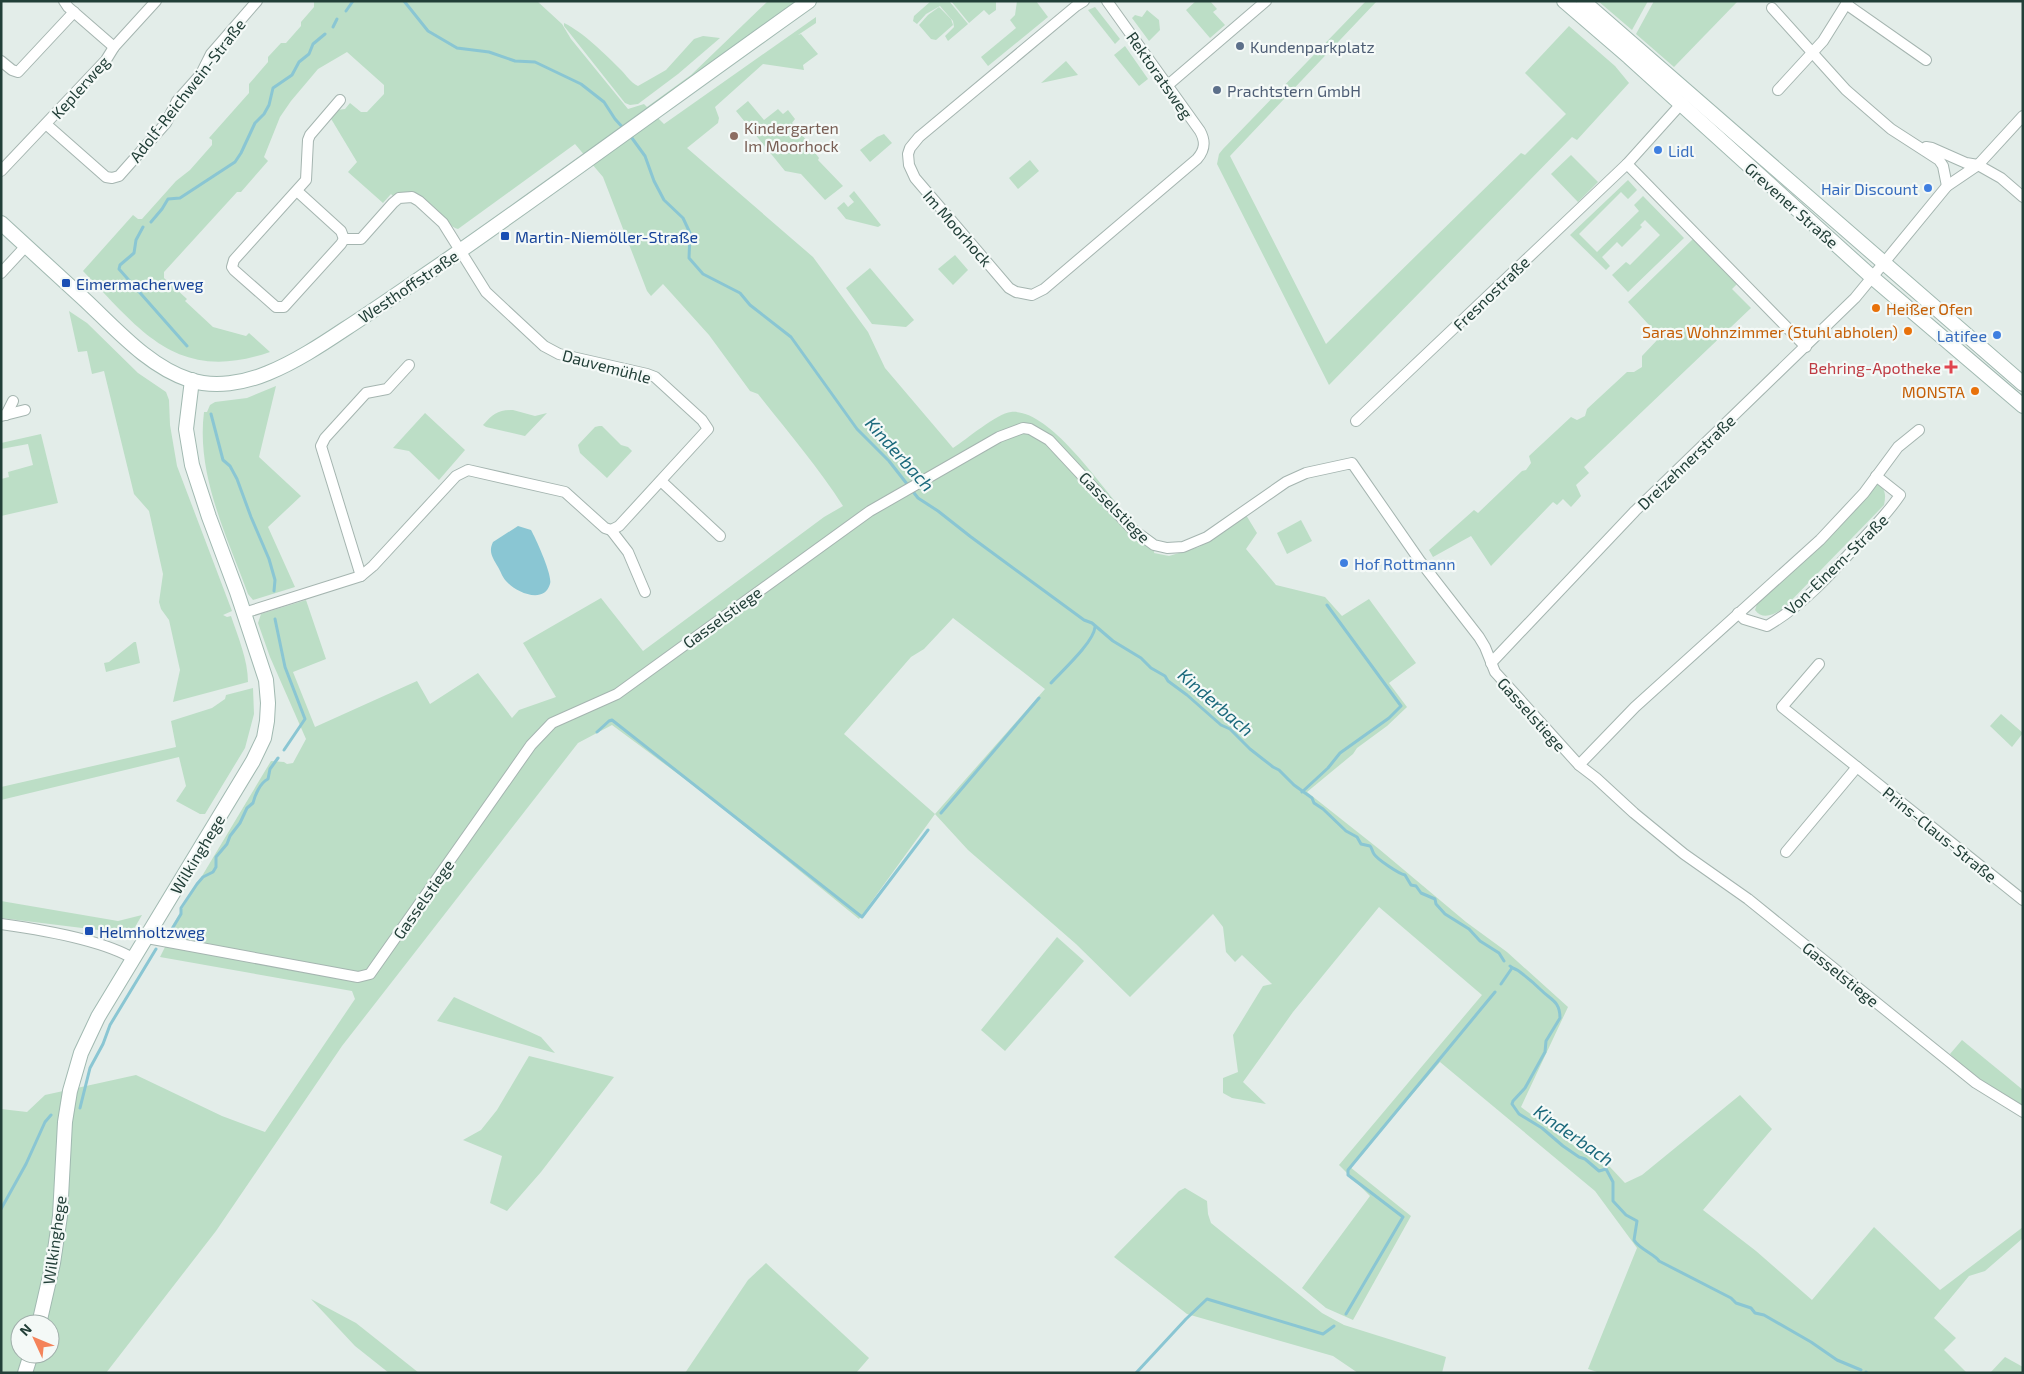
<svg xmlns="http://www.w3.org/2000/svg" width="2024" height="1374" font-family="'Exo 2',sans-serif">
  <rect width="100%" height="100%" fill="#e3ede9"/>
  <g fill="#bcdec6" fill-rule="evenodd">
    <path d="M314 1H537L562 24 571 39 628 109 644 104 647 107 691 75 768 1H800L649 109 664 124 816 17V23L798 35 801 34 818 54 803 65 804 70 763 64 715 107 719 118 718 123 687 148 813 257 868 332 885 368 953 448C966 440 997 413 1011 412 1051 408 1105 493 1132 521 1139 528 1148 533 1156 539L1154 553 1169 556 1199 547 1246 515 1257 533 1246 549 1276 585 1325 597 1342 616 1369 599 1416 663 1389 683 1407 707 1387 726 1357 748 1353 754 1307 792 1379 849 1466 922 1507 952 1568 1007 1521 1107 1591 1158 1610 1167 1625 1183 1642 1175 1740 1095 1772 1129 1703 1210 1756 1251 1812 1300 1874 1227 1940 1290 2023 1227V1238L1985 1271 1969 1276 1934 1318 1956 1338 1944 1350 1967 1373H1600L1588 1369 1637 1248 1595 1191 1440 1062 1350 1167 1411 1216 1353 1320 1326 1308 1302 1288 1370 1196 1339 1165 1482 995 1379 907 1293 1012 1243 1082 1266 1104 1232 1098 1223 1093V1078L1238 1072 1233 1035 1263 986 1272 984 1242 955 1235 962 1226 952 1223 927 1213 914 1130 997 1076 944 968 850 935 814 859 919 705 794 612 725 578 743 342 1046 216 1231 106 1373H1V1109L27 1112 45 1095 136 1075 222 1116 265 1132 355 999 352 991 160 957 170 937 166 936 271 761 284 762 287 764 293 763 306 739 270 657 258 623 261 614 306 600 326 659 293 672 315 727 417 681 430 704 478 673 512 718 519 710 556 697 523 643 601 598 643 651 824 517 843 506C818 467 787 431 758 394L750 391 709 335 663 284 651 296 647 291 603 177 575 144 458 229C451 227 450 224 446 219 432 204 415 186 393 196L391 194 383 203 348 172 357 162 330 117 337 110 345 109 350 103 361 112H367L384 94V85L347 52 318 69 291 101 280 117 264 157 268 161 241 192H237L164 272V278L187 299 185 301 213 327 246 336 249 333 270 352C177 384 141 331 83 271L133 215 138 219H142L176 181 190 170 212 145V140L209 138 249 93V84L268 62V57L281 43H286L301 26V22L314 7ZM953 618 1045 689 935 814 844 734 911 657 924 649ZM20 1324H50V1354H20Z"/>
    <path d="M931 1H949L968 24 948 41 945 36 954 27 953 21 940 6 926 14 917 24 913 21 914 16Z"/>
    <path d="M951 1H996V10L989 15 984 10 969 23Z"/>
    <path d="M1017 1H1036L1048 17 988 66 981 57 1016 28 1010 20 1015 15Z"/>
    <path d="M1196 1H1210L1217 9 1213 12 1225 25 1210 38 1186 10Z"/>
    <path d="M1366 1H1377L1230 156 1326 344 1521 153 1525 155 1566 114 1525 73 1569 26 1615 66 1629 83 1577 140 1572 137 1329 385 1217 164 1219 154 1223 149Z"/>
    <path d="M1598 1H1648L1632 30Z"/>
    <path d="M1654 1H1738L1674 67 1636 34Z"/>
    <path d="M939 7 951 19 953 25 936 40 931 39 919 25 928 15Z"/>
    <path d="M1095 7 1120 39 1115 44 1088 10Z"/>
    <path d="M1147 10 1159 20 1160 30 1149 41 1132 18 1135 15 1142 17Z"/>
    <path d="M564 23C583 32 606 55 621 70 627 76 630 82 638 86L666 70 694 39 703 36 720 38 678 74 638 104 630 105 625 103 564 26Z"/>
    <path d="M1125 46 1148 79 1139 86 1114 55Z"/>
    <path d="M1066 61 1078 75 1041 83Z"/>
    <path d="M748 101 764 120 778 109 783 114 788 110 795 119 792 123 807 141 809 140 815 147 813 150 819 158 818 160 843 186 825 200 801 174 785 171 736 111Z"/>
    <path d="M884 134 892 143 870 162 860 150 877 137Z"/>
    <path d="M1571 155 1598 182 1578 202 1551 174Z"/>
    <path d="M1030 160 1039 171 1018 189 1009 178Z"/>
    <path d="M1628 180 1637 190 1628 199 1621 192 1579 234 1597 252 1639 211 1634 205 1643 196 1684 238 1628 292 1612 275 1626 262 1630 265 1660 235 1645 220 1640 225 1642 227 1622 247 1617 242 1602 257 1610 266 1606 270 1570 235Z"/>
    <path d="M854 191 881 225 878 227 846 219 837 208 844 202 848 207 854 202 849 196Z"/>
    <path d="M1693 239 1737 284 1732 289 1751 308 1584 467 1589 473 1576 485 1581 496 1571 507 1563 499 1557 505 1553 502 1491 566 1471 536 1433 557 1429 550 1474 510 1478 513 1522 471 1526 470 1531 463 1529 456 1571 417 1577 420 1585 416 1587 409 1627 372H1634L1642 367V356L1660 337 1628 302Z"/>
    <path d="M955 255 968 270 953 285 938 269Z"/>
    <path d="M870 268 914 320 906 327 872 324 846 288Z"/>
    <path d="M69 311 87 323 138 373 166 392 169 400 170 425 177 466 232 611 223 615 227 617 231 616C238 637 248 660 248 682L173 702 180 670 169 620 161 609 159 602 163 574 149 511 134 494 104 371 92 374 87 351 78 352Z"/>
    <path d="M276 386 259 457 301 496 268 527 295 587 253 600 248 594C227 536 196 475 204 412H207L210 405 215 402 247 398Z"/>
    <path d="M513 410 535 416 547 413 525 436 486 427 483 425C493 414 498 410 513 410Z"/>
    <path d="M425 413 465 450 439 480 409 451 393 448Z"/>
    <path d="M599 426H602L621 445 628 447 632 451 607 478 580 453 578 445 595 427Z"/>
    <path d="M41 434 58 503 1 516V479L9 477 8 472 33 465 28 444 1 449V443Z"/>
    <path d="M1876 484C1886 487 1886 496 1884 505L1784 608C1775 614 1763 621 1755 610L1757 604Z"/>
    <path d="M1301 520 1312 541 1287 554 1277 533Z"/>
    <path d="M134 642H136L140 663 106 672 104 663 109 662Z"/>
    <path d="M253 688 254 714 245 748 205 814H200L176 801 186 786 179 757 1 800V787L176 747 171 721 212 708 225 699 226 695Z"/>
    <path d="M2001 714 2023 733 2012 747 1990 726Z"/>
    <path d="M1 901 118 921 142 915 131 934 1 918Z"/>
    <path d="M1057 937 1084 961 1005 1051 981 1030Z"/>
    <path d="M454 997 541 1037 555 1053 437 1021Z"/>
    <path d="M1962 1040 2023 1090V1106L1975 1077 1950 1054Z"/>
    <path d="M529 1056 614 1077 541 1172 507 1211 490 1203 502 1156 463 1140 481 1130 497 1110Z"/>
    <path d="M1185 1188 1207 1201 1208 1214 1211 1223 1322 1313 1344 1325 1446 1357 1442 1373H1358L1333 1356 1187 1314 1114 1257 1179 1191Z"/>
    <path d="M766 1263 869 1358 856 1373H685L748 1280Z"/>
    <path d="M311 1299 356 1323 419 1373H389L355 1346Z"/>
    <path d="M2005 1357 2023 1367V1373H1990Z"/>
  </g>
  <path fill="#8ac6d3" d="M518 526 531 530C536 539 553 576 550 584 544 604 518 593 508 583 503 579 501 572 498 567 493 558 488 552 493 542Z"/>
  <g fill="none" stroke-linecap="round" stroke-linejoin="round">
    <g stroke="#8ac6d3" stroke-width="3">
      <path d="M404 1 428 31 457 48 489 52 515 61 535 62 581 84 604 102 615 119 625 130"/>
      <path d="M346 11 353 1"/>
      <path d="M333 27 337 19"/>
      <path d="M629 134 645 156 654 181 664 200 683 218 690 233 689 258 703 274 740 293 750 305 791 337 857 429 889 461 918 498 938 511 971 537 1084 620 1092 623 1113 641 1141 658 1151 668 1165 676 1168 681 1187 695 1221 725 1230 729 1250 749 1273 767 1279 770 1294 785 1312 798 1314 803 1323 809 1346 831 1357 837 1361 844 1370 846C1372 848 1372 851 1374 854 1377 859 1399 874 1405 875L1411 885 1416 886 1421 893 1435 899 1436 904 1445 914 1469 929 1480 941 1499 953 1504 961"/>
      <path d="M151 222 162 209 168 199 180 198 235 162 241 153 255 123 264 114 269 105 273 88 292 75 299 62 309 54 313 44 325 34"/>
      <path d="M143 227 136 240 134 253 120 265 119 269 187 346"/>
      <path d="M211 414 223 460 230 466 237 479 251 517 269 559 275 580 274 591"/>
      <path d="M275 619 285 667 305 719 284 750"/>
      <path d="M1051 683C1062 671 1094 642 1095 627"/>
      <path d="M597 732 609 721 612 720 862 917 928 830"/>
      <path d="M1302 792 1328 768 1340 753 1389 718 1401 706 1327 605"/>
      <path d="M941 813 1039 698"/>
      <path d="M169 934 181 914V908L197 884 203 877 213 872 216 867V857L227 844 230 836 240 823 247 808 253 803C255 795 260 783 268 779L270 769 278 758"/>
      <path d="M1510 966C1513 969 1517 969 1520 972 1528 978 1534 983 1541 990 1551 1000 1560 1001 1560 1018L1546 1041 1545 1052 1525 1088 1513 1101 1512 1104 1519 1114 1542 1128 1563 1146 1579 1157 1585 1159 1599 1171 1606 1169 1613 1182V1201L1626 1215 1637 1221 1634 1240C1639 1249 1656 1255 1659 1261L1731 1298 1736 1303 1751 1308 1755 1313 1764 1315 1811 1342 1837 1360 1861 1370"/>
      <path d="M1501 984 1512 968"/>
      <path d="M80 1108 90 1068 103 1044 110 1025 156 949"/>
      <path d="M1 1209 26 1164 45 1122 51 1115"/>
      <path d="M1346 1314 1403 1217 1348 1175V1170L1495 992"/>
      <path d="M1866 1372 1867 1373"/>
      <path d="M1136 1373 1186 1319 1207 1299 1323 1334 1334 1326"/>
    </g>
    <defs>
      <g id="street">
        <path d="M64 1 68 7 114 47"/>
        <path d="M1084 1 1076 6 919 137 910 148 908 154 909 165 915 178 1009 288 1016 292 1032 295 1044 289 1197 159C1205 150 1206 142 1200 131L1107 1"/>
        <path d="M1846 4 1926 60"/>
        <path d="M1772 8 1846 90 1891 129 1939 160 1943 166 1947 186"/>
        <path d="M1 61 12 70 18 72 74 12"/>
        <path d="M1168 85 1266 1"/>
        <path d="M1778 90 1823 41 1848 1"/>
        <path d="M47 125 106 177 112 178 119 176 166 123 177 101 201 74 211 54 257 1"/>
        <path d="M1926 147 1932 148 1966 163 1978 165 2001 178 2023 197"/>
        <path d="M1627 164 1806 347"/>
        <path d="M1 171 106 60 114 47 156 1"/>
        <path d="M297 191 341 231 344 239"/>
        <path d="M1 273 26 246"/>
        <path d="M6 415 13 401"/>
        <path d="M1 416 25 410"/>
        <path d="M1356 421 1627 164 1681 104"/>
        <path d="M661 481 720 536"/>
        <path d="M611 530 628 552 645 592"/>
        <path d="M361 576 321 446 325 438 366 393 387 389 409 365"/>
        <path d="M244 613 361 576 373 566 456 476 468 470 565 492 605 528 611 530 619 526 708 429 702 420 655 377 647 374 559 354 544 346 486 292 443 223 419 201 412 197 399 198 393 203 361 239H344L341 244 284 307H276L234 270 232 267 234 260 306 180 308 140 310 135 340 100"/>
        <path d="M1738 613 1744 619 1767 626C1802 606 1831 574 1858 544 1873 528 1888 513 1900 495L1876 476"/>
        <path d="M1491 663 1635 511 1855 298 1947 186 1978 165 2023 116"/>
        <path d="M1819 664 1782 707 2023 900"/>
        <path d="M1579 765 1635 707 1820 540 1864 493 1898 447 1919 430"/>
        <path d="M1786 852 1857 767"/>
        <path d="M1 924C37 929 103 940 134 959"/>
        <path d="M147 938 358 977 370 974 531 745 552 723 617 694 870 511 999 437 1023 428 1030 429 1049 440 1131 528 1154 545 1167 548 1183 547 1207 537 1286 482 1306 473 1352 463 1420 561 1479 637 1485 647 1495 672 1579 765 1596 778 1634 813 1684 854 1748 899 1976 1083 2023 1112"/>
      </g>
      <g id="secondary">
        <path d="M1564 1 1629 57 1873 278 2023 406"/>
        <path d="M1583 1 2023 384"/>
        <path d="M1 223C29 249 57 274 85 300 116 329 149 367 190 380 215 388 244 383 268 373 295 362 321 345 345 329 379 307 413 283 447 260 569 175 688 87 809 1"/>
        <path d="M39 1324 53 1263 60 1216 65 1122 70 1091 81 1053 98 1017 253 761 264 738 267 721 268 703 266 680 237 592 209 517 192 465 186 429 192 380"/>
        <path d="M25 1373 31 1354"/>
      </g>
    </defs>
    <use href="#street" stroke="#a5b5b0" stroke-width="12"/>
    <use href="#secondary" stroke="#a1b9b1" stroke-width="16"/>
    <use href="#street" stroke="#fff" stroke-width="10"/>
    <use href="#secondary" stroke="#fff" stroke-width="14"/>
  </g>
  <g fill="#5c6f8a" stroke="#f4f9f7" stroke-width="2">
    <circle cx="1240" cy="46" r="5"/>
    <circle cx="1217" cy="90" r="5"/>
  </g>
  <circle fill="#8d6e63" stroke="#f4f9f7" stroke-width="2" cx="734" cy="136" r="5"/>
  <g fill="#3f7fe0" stroke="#f4f9f7" stroke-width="2">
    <circle cx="1658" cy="150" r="5"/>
    <circle cx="1928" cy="188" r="5"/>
    <circle cx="1997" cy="335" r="5"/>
    <circle cx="1344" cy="563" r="5"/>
  </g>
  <g fill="#1a4fb4" stroke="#f4f9f7" stroke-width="2">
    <rect x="500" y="231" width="10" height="10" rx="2.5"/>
    <rect x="61" y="278" width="10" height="10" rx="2.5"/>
    <rect x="84" y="926" width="10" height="10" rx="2.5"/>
  </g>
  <g fill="#e8710a" stroke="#f4f9f7" stroke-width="2">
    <circle cx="1876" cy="308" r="5"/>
    <circle cx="1908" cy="331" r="5"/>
    <circle cx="1975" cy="391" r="5"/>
  </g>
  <path fill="#e0444e" stroke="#f4f9f7" stroke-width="2" d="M1948.5 359.5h5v5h5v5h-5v5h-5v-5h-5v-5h5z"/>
  <g text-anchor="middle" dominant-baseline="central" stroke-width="4.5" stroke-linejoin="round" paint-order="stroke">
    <g font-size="16" fill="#4e5e75" stroke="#f4f9f7" text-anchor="start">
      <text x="1250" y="46">Kundenparkplatz</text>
      <text x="1227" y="90">Prachtstern GmbH</text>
    </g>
    <g font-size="16" fill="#223f38" stroke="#f4f9f7">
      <text transform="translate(1160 75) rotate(55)">Rektoratsweg</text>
      <text transform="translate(80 87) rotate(-48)">Keplerweg</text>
      <text transform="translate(187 90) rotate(-52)">Adolf-Reichwein-Straße</text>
      <text transform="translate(1792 205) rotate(42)">Grevener Straße</text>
      <text transform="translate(958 228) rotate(49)">Im Moorhock</text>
      <text transform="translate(408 286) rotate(-34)">Westhoffstraße</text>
      <text transform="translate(1491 293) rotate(-44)">Fresnostraße</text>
      <text transform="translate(607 366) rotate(15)">Dauvemühle</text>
      <text transform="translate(1686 462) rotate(-44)">Dreizehnerstraße</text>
      <text transform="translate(1115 507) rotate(45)">Gasselstiege</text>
      <text transform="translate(1836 564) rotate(-44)">Von-Einem-Straße</text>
      <text transform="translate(722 617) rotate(-36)">Gasselstiege</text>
      <text transform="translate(1532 714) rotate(48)">Gasselstiege</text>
      <text transform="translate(1940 834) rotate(39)">Prins-Claus-Straße</text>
      <text transform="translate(197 854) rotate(-59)">Wilkinghege</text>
      <text transform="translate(423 899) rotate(-55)">Gasselstiege</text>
      <text transform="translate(1841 974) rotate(39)">Gasselstiege</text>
      <text transform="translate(54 1240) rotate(-82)">Wilkinghege</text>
    </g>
    <g font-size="16" fill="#785e54" stroke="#f4f9f7" text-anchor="start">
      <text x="744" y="127">Kindergarten<tspan x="744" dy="18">Im Moorhock</tspan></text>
    </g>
    <g font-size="16" fill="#366cbe" stroke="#f4f9f7" text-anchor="start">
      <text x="1668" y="150">Lidl</text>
      <text x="1918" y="188" text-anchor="end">Hair Discount</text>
      <text x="1987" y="335" text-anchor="end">Latifee</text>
      <text x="1354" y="563">Hof Rottmann</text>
    </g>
    <g font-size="16" fill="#164399" stroke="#f4f9f7" text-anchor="start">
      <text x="515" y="236">Martin-Niemöller-Straße</text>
      <text x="76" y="283">Eimermacherweg</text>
      <text x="99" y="931">Helmholtzweg</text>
    </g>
    <g font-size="16" fill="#c56008" stroke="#f4f9f7" text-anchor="end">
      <text x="1886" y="308" text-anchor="start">Heißer Ofen</text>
      <text x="1898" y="331">Saras Wohnzimmer (Stuhl abholen)</text>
      <text x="1965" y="391">MONSTA</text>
    </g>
    <g font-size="16" fill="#be3a42" stroke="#f4f9f7" text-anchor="end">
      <text x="1941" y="367">Behring-Apotheke</text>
    </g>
    <g font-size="18" font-style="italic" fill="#1b697c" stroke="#f4f9f7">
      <text transform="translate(900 454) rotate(48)">Kinderbach</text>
      <text transform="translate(1216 702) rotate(41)">Kinderbach</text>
      <text transform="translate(1574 1135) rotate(35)">Kinderbach</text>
    </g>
  </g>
  <rect width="2024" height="1374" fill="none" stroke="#223f38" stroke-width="5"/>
  <g transform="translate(35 1339) rotate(314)"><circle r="24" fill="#f4f9f7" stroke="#a0afab"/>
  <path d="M0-4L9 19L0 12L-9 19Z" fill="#f4835a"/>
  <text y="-8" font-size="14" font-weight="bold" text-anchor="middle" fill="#223f38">N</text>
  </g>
</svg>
